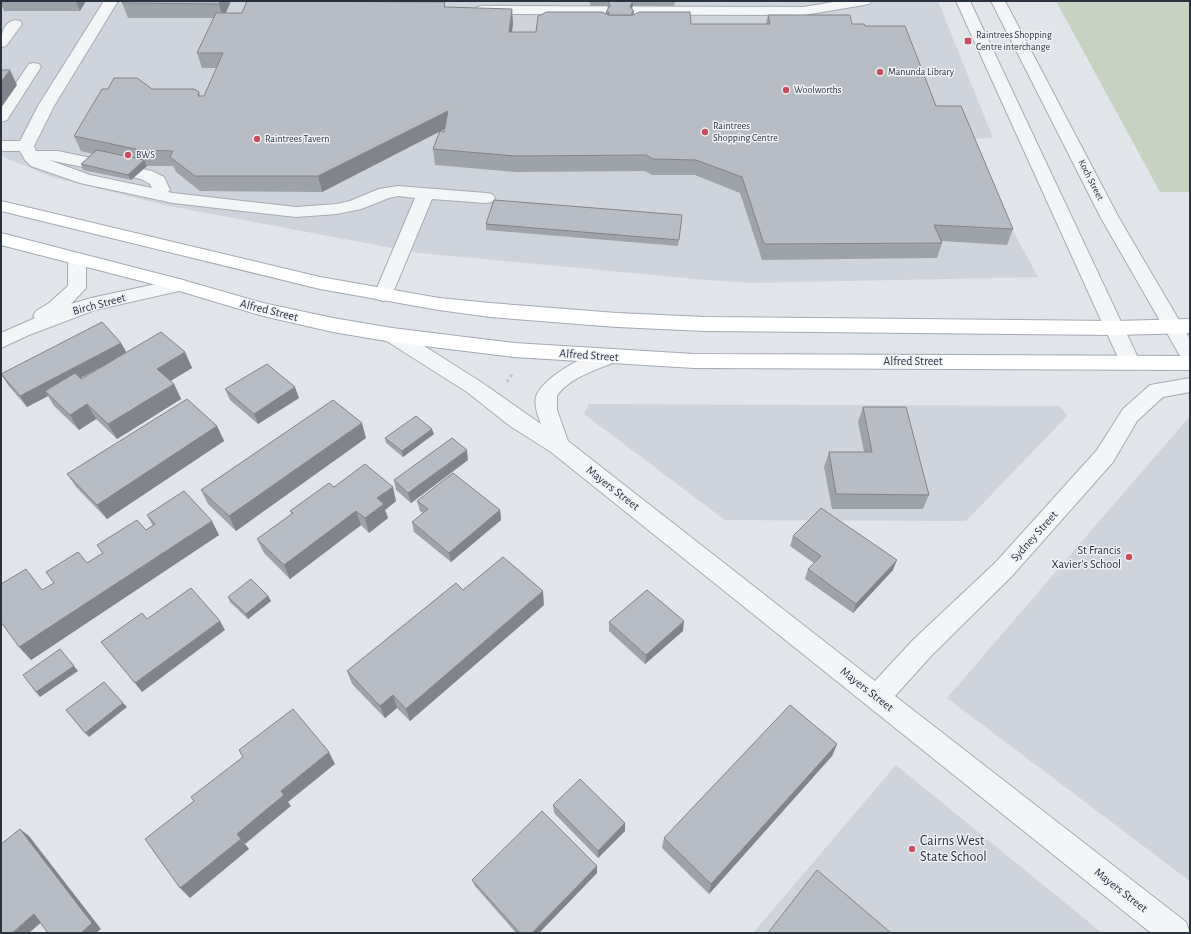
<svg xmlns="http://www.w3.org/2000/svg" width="1191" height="934" font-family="'Alegreya Sans',sans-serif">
  <rect width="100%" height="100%" fill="#e1e4e9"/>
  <g fill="#cfd3db">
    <path d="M1 1H938L993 138 963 139 1038 277 750 283 706 280 419 253 169 206 52 177 1 156Z"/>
    <path d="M589 404 1060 406 1067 416 966 521 725 520 584 414Z"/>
    <path d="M1190 416V881L947 698Z"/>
    <path d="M896 765 1102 933H753Z"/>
  </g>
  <path fill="#c7d2c2" d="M1056 1H1190V192H1160Z"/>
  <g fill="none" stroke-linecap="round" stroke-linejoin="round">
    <defs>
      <g id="minor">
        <path d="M104 1H118L54 106 34 146 36 151H58L152 171 164 177 170 190 168 192 173 193 296 207 337 204 350 201 379 189 398 186 486 193 492 194 495 198 492 202 486 203 432 199 392 295 390 299 383 301 376 299 374 295 415 198 398 196 389 198 361 209 337 214 296 217 173 203 80 183 31 166 25 160 20 151H1V141H20L38 106ZM49 160 141 179 150 184 152 188 90 175Z"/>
        <path d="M389 1H420L436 4 438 7 436 10 431 11 396 5 391 4Z"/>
        <path d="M839 1H871L869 4 864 5 804 15 482 14 477 13 475 10 477 7 482 6 804 7Z"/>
        <path d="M956 1H970L1140 362 1137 367 1130 369 1123 367 1120 362Z"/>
        <path d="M991 1H1005L1119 218 1190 339V363L1183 361 1101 218Z"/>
        <path d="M15 20 20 21 22 24 6 46 1 47C1 36 2 23 15 20Z"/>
        <path d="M34 63 39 64 41 67 7 120 1 122V105L29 64Z"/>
        <path d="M77 253 83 255 86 259V288L71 304 91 298 179 279 186 281 188 285 186 289 179 291 95 310 29 335 1 348V333L35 318 33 316 36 311 49 303 68 286V259L71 255Z"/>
        <path d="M392 328 399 330 481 382 541 424C538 416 534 406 536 397 542 376 599 345 618 351L621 356 618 361C599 369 569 377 557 396V410L568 441 875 681 913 640 996 562 1097 450 1123 409 1150 385 1190 378V392L1163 397 1137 421 1113 462 1012 576 931 656 895 696 1186 922 1190 933H1151L551 452 510 426 467 392 385 340 382 335 385 330Z"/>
      </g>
      <g id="major">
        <path d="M1 201 320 277 439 298 490 303 617 313 705 317 1115 321 1190 319V333L1115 335 705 331 617 327 490 317 439 310 320 289 1 211Z"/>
        <path d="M1 233 179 279 263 303 333 318 392 328 514 343 694 354 1190 356V370L694 368 514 357 392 342 333 332 263 316 176 290 1 245Z"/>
      </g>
    </defs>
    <use href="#minor" stroke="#a6abb3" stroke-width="2"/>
    <use href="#major" stroke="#a1a9b4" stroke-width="2"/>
    <path stroke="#bfc2c7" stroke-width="2.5" stroke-dasharray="3 3" stroke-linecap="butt" d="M507 382 513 373"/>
    <use href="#minor" fill="#f3f5f7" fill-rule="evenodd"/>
    <use href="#major" fill="#fff" fill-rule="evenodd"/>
  </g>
  <g fill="#9ea3a9" fill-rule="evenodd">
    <path d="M1 1H86L80 11H4L1 4Z"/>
    <path d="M124 1H231L226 13H242L445 2V8L513 23 512 32H536L606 14V12L608 8 607 6H590V1H675L674 6H633L632 8 634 12V14L691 24H766L768 15 852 24 865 26 936 106 1013 229 1007 245 942 241V243L937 258 762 260 740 193 695 175H652L645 171 516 172 435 165 433 149 444 132 445 129 322 192 200 191 176 172 173 166H147L131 180 83 170 81 164 93 154 81 151 74 136 152 89 199 92 200 96H204L217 68H202L197 53 214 18H128L122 3Z"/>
    <path d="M682 215 678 246 486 230V224Z"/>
    <path d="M121 343 126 353 185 352 192 368 170 381 174 384 181 399 117 439 96 419 79 430 54 406 48 396 27 407 8 385 1 374ZM118 358 81 379 80 378Z"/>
    <path d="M225 389 299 398 258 424 230 400Z"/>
    <path d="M863 407 929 495 923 509H832L824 467 829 452H864L858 422Z"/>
    <path d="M217 426 224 441 107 519 77 488 67 474Z"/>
    <path d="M434 434 403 457 386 443 385 438Z"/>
    <path d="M366 438 236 531 208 504 201 490Z"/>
    <path d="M468 460 411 503 396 490 394 480Z"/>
    <path d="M334 487 396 501 385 510 388 518 369 533 361 525 290 579 264 553 257 539 292 514 290 511Z"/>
    <path d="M417 501 500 510 501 520 451 562 414 532 412 522 423 513 420 511Z"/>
    <path d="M147 515 219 535 31 660 43 590 103 553 97 545 146 530 153 526Z"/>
    <path d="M793 536 893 570 853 613 805 579 808 569 814 563 790 546Z"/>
    <path d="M463 590 544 605 410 721 397 708 385 718 352 684 347 671Z"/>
    <path d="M268 596 271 601 248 619 230 602 228 597Z"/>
    <path d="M609 622 683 631 645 664 609 631Z"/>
    <path d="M837 744 832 756 709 894 662 848 664 838Z"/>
    <path d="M553 805 625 823V831L598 858 554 813Z"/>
    <path d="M597 866V873L539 933H516L475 886 472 880Z"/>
  </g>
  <g fill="#81848a">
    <path d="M76 1H86L80 11Z"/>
    <path d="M220 1H231L223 18 219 4Z"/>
    <path d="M633 1V6L630 11V6Z"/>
    <path d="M512 9 513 23 510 46 509 32Z"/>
    <path d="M10 70 17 85 1 108V82Z"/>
    <path d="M448 111 450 126 322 192 318 176Z"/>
    <path d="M144 160 147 166 131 180 128 175Z"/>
    <path d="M121 343 127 353 49 395 45 391 48 396 27 407 20 396Z"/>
    <path d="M185 352 192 368 164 385 157 369Z"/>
    <path d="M174 384 181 399 117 439 108 424Z"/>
    <path d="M295 387 299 398 258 424 254 414Z"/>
    <path d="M87 404 96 419 79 430 70 415Z"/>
    <path d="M362 423 366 438 236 531 229 516Z"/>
    <path d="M217 426 224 441 107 519 97 505Z"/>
    <path d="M432 429 434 434 403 457 402 451Z"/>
    <path d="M467 450 468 460 411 503 408 493Z"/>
    <path d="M393 487 396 501 385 510 388 518 369 533 365 518 377 498Z"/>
    <path d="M500 510 501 520 451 562 449 553Z"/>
    <path d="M356 511 361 525 290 579 284 565Z"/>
    <path d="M212 521 219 535 31 660 19 647Z"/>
    <path d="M897 560 893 570 853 613 856 604Z"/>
    <path d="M543 591 544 605 410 721 406 709Z"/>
    <path d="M268 596 271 601 248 619 246 614Z"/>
    <path d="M220 621 225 630 142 692 135 683Z"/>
    <path d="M684 621 683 631 645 664 646 655Z"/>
    <path d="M60 649 78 671 40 697 36 692Z"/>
    <path d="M393 695 397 708 385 718 380 706Z"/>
    <path d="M123 703 127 707 89 737 85 733Z"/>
    <path d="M837 744 832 756 709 894 711 884Z"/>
    <path d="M329 752 335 764 288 802 291 806 245 844 237 834 281 791Z"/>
    <path d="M625 823V831L598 858V851Z"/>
    <path d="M20 829 29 836 101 929 96 933H81Z"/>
    <path d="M241 839 249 849 190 898 180 888Z"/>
    <path d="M597 866V873L539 933H532Z"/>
    <path d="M34 914 44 920 29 933H12Z"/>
  </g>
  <g fill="#b8bdc5" stroke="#81848a">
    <path d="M124 1H220L219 4 122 3Z"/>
    <path d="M247 1 445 2 444 7 512 9 509 32H536L538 16 547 12H602L609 15H633L639 12H690L691 24H770L768 15H850L852 24H864L865 26H905L936 106H961L1013 229 934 225 942 243 764 244 742 177 696 160 653 159 646 155 515 156 433 149 440 131 444 132 448 111 318 176H195L170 157 173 151 140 150 74 136 102 89H108L114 78H137L152 89H194L199 92 198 96H204L223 53H197L216 13H242Z"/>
    <path d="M608 1H633L630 6 634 12H632V15H609V12H606L610 6Z"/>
    <path d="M1 70H10L1 82Z"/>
    <path d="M97 150 144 160 128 175 81 164Z"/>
    <path d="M494 200 682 215 679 240 486 224Z"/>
    <path d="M102 322 121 343 20 396 1 374Z"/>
    <path d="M161 332 185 352 157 369 174 384 108 424 87 404 70 415 45 391 75 373 81 379Z"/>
    <path d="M267 364 295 387 254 414 225 389Z"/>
    <path d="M187 399 217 426 97 505 67 474Z"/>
    <path d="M333 400 362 423 229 516 201 490Z"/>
    <path d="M863 407H906L929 495 836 494 829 452H872Z"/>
    <path d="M416 416 432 429 402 451 385 438Z"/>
    <path d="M452 438 467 450 408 493 394 480Z"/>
    <path d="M365 464 393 487 377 498 384 504 365 518 356 511 284 565 257 539 293 513 290 511 329 483 334 487Z"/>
    <path d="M453 473 500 510 449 553 412 522 428 509 417 501Z"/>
    <path d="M184 491 212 521 19 647 1 622V584L26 569 42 590 54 583 46 572 78 552 87 563 103 553 97 545 137 520 146 530 155 524 147 515Z"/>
    <path d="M821 508 897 560 856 604 808 569 821 556 793 536Z"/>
    <path d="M503 557 543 591 406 709 393 695 380 706 347 671 456 583 463 590Z"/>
    <path d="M251 579 268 596 246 614 228 597Z"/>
    <path d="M191 588 220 621 135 683 101 642 142 613 147 619Z"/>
    <path d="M647 590 684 621 646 655 609 622Z"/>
    <path d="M60 649 74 666 36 692 23 675Z"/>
    <path d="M104 682 123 703 85 733 66 710Z"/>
    <path d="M790 705 837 744 711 884 664 838Z"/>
    <path d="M293 709 329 752 281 791 284 795 237 834 241 839 180 888 145 839 194 801 191 797 243 757 239 750Z"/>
    <path d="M580 779 625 823 598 851 553 805Z"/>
    <path d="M542 811 597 866 532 933H520L472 880Z"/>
    <path d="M20 829 92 923 81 933H48L34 914 12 933H1V844Z"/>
    <path d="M817 870 891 933H768Z"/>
  </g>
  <g fill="#c74d5f" stroke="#f0f3f6" stroke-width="1.5">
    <rect x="964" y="37" width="8" height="8" rx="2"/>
    <circle cx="880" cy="72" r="4"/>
    <circle cx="786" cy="90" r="4"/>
    <circle cx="705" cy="132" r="4"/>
    <circle cx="257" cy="139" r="4"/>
    <circle cx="128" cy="155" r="4"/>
    <circle cx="1129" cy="557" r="4"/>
    <circle cx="912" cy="849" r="4"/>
  </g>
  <g text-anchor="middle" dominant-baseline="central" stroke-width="3" stroke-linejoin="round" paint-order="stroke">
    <g font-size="10" fill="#2a3240" stroke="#f0f3f6" text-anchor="start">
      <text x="976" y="35">Raintrees Shopping<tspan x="976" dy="12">Centre interchange</tspan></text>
      <text x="888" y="72">Manunda Library</text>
      <text x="794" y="90">Woolworths</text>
      <text x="713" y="126">Raintrees<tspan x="713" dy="12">Shopping Centre</tspan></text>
      <text x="265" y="139">Raintrees Tavern</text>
      <text x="136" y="155">BWS</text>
    </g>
    <g font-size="10" fill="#2a3240" stroke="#f0f3f6">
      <text transform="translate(1091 180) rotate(63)">Koch Street</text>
    </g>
    <g font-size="12" fill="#2a3240" stroke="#f0f3f6">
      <text transform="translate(99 304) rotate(-15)">Birch Street</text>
      <text transform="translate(269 310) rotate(14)">Alfred Street</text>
      <text transform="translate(589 355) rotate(4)">Alfred Street</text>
      <text x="913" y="361">Alfred Street</text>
      <text transform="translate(613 488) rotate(38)">Mayers Street</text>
      <text transform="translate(1034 536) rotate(-48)">Sydney Street</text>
      <text transform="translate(867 689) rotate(38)">Mayers Street</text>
      <text transform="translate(1121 890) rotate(38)">Mayers Street</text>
    </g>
    <g font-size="12" fill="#2a3240" stroke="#f0f3f6" text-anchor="end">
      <text x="1121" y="550">St Francis<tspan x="1121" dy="14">Xavier's School</tspan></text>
    </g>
    <g font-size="14" fill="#2a3240" stroke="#f0f3f6" text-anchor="start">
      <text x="920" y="841">Cairns West<tspan x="920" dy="16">State School</tspan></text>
    </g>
  </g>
  <rect width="1191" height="934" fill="none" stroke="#2a3240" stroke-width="4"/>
</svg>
